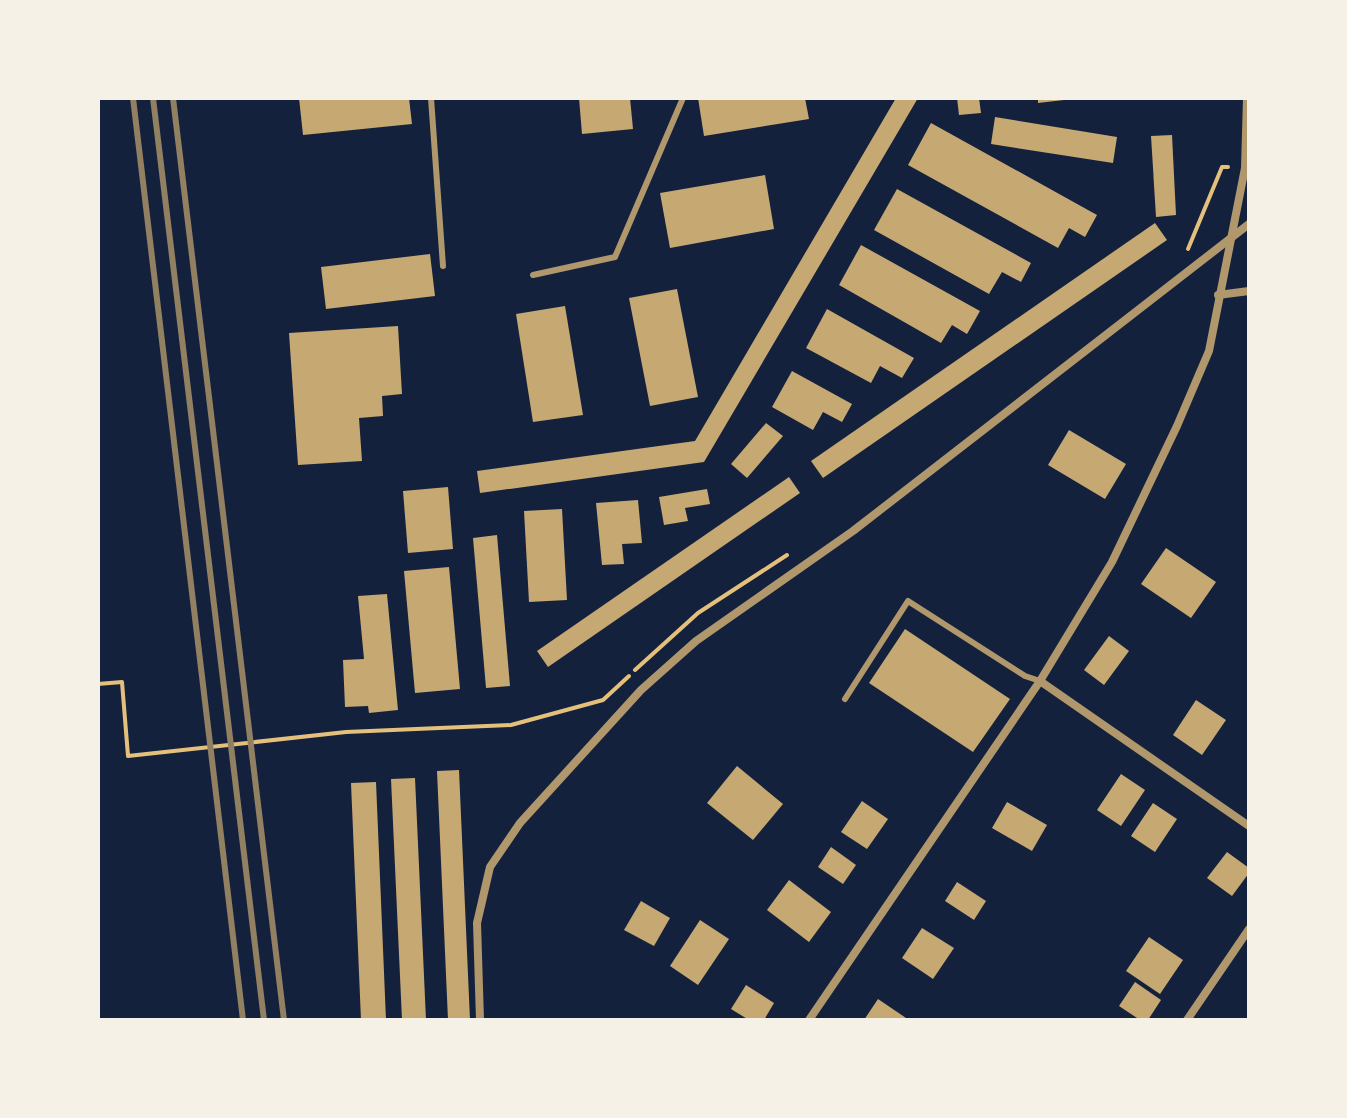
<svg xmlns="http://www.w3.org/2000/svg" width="1347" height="1118" font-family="Raleway,sans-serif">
  <rect width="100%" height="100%" fill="#14213d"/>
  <g fill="#c6a872">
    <path d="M299 98H409L412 124 303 135Z"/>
    <path d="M579 98H630L633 129 582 134Z"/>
    <path d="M698 98H805L809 119 704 136Z"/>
    <path d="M896 98H918L704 462 480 493 477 471 695 441Z"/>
    <path d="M957 98H979L981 113 959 115Z"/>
    <path d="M1038 98H1064V100L1038 103Z"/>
    <path d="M995 117 1117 137 1113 163 991 144Z"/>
    <path d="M931 123 1097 215 1085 237 1069 228 1058 248 908 165Z"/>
    <path d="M1172 135 1176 215 1156 217 1151 136Z"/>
    <path d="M765 175 774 229 670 248 660 193Z"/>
    <path d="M897 189 1031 263 1021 282 1002 272 989 294 874 230Z"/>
    <path d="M1155 223 1167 240 823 478 811 461Z"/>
    <path d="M861 245 980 311 967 334 952 325 941 343 839 285Z"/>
    <path d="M430 254 435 296 326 309 321 267Z"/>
    <path d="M677 289 698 397 650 406 629 298Z"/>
    <path d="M565 306 583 415 533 422 516 314Z"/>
    <path d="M827 309 914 358 902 378 880 366 871 383 806 348Z"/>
    <path d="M398 326 402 394 382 396 383 416 359 418 362 461 298 465 289 333Z"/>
    <path d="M792 371 852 404 842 422 823 412 813 430 772 407Z"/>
    <path d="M766 423 783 436 747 478 731 464Z"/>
    <path d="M1069 430 1126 464 1105 499 1048 465Z"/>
    <path d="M789 477 800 493 548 667 537 651Z"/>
    <path d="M448 487 453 549 408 553 403 491Z"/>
    <path d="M707 489 710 504 685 508 688 521 664 525 659 497Z"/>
    <path d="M638 500 642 543 622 544 624 564 602 565 596 503Z"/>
    <path d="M562 509 567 600 529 602 524 511Z"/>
    <path d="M497 535 510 686 486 688 473 538Z"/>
    <path d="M1166 548 1216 582 1191 618 1141 584Z"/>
    <path d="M449 567 460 689 415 693 404 571Z"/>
    <path d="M387 594 398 710 369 713 368 706 345 707 343 660 364 659 358 596Z"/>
    <path d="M905 629 1010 699 973 752 869 683Z"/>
    <path d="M1109 636 1129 651 1104 685 1084 670Z"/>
    <path d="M1196 700 1226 720 1202 755 1173 735Z"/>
    <path d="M737 766 783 804 753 840 707 803Z"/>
    <path d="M459 770 470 1020H448L437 771Z"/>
    <path d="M1121 774 1145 790 1121 826 1097 810Z"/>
    <path d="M415 778 426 1020H402L391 779Z"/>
    <path d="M376 782 386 1020H361L351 783Z"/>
    <path d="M862 801 888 819 867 849 841 832Z"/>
    <path d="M1007 802 1047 825 1032 851 992 828Z"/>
    <path d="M1153 803 1177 819 1155 852 1131 836Z"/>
    <path d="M831 847 856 865 843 884 818 867Z"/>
    <path d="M1227 852 1249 868V873L1232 896 1207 878Z"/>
    <path d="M789 880 831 912 809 942 767 910Z"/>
    <path d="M957 882 986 901 974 920 945 901Z"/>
    <path d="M641 901 670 918 654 946 624 930Z"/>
    <path d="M700 920 729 939 698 985 670 966Z"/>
    <path d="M922 928 954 948 933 979 902 958Z"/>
    <path d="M1149 937 1183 960 1160 994 1126 971Z"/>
    <path d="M1135 982 1161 1000 1148 1020H1140L1119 1006Z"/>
    <path d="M746 985 774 1003 764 1020H749L731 1009Z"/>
    <path d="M878 999 909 1020H864Z"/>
  </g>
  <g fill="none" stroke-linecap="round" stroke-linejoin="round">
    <g stroke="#e5c07b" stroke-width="4">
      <path d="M1188 249 1222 167H1228"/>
      <path d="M635 670 698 613 787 555"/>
      <path d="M98 684 122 682 128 756 346 732 511 725 603 700 629 676"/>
    </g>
    <g stroke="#b1986c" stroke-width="6">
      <path d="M431 98 443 266"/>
      <path d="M533 275 615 257 683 98"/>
      <path d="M845 699 908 601 1025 676 1040 681"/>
    </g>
    <g stroke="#b1986c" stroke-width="8">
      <path d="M1218 295 1249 291"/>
      <path d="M1040 681 1249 826"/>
      <path d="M480 1020 477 923 490 867 520 823 641 690 696 641 853 531 1249 224"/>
      <path d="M809 1020 1040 681 1112 562 1177 426 1209 351 1245 168 1247 98"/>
      <path d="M1187 1020 1249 929"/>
    </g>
    <g stroke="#918062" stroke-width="6">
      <path d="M133 98 243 1020"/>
      <path d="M153 98 264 1020"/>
      <path d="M173 98 284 1020"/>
    </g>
  </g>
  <rect width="1347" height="1118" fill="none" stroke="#f6f1e7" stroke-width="200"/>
</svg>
